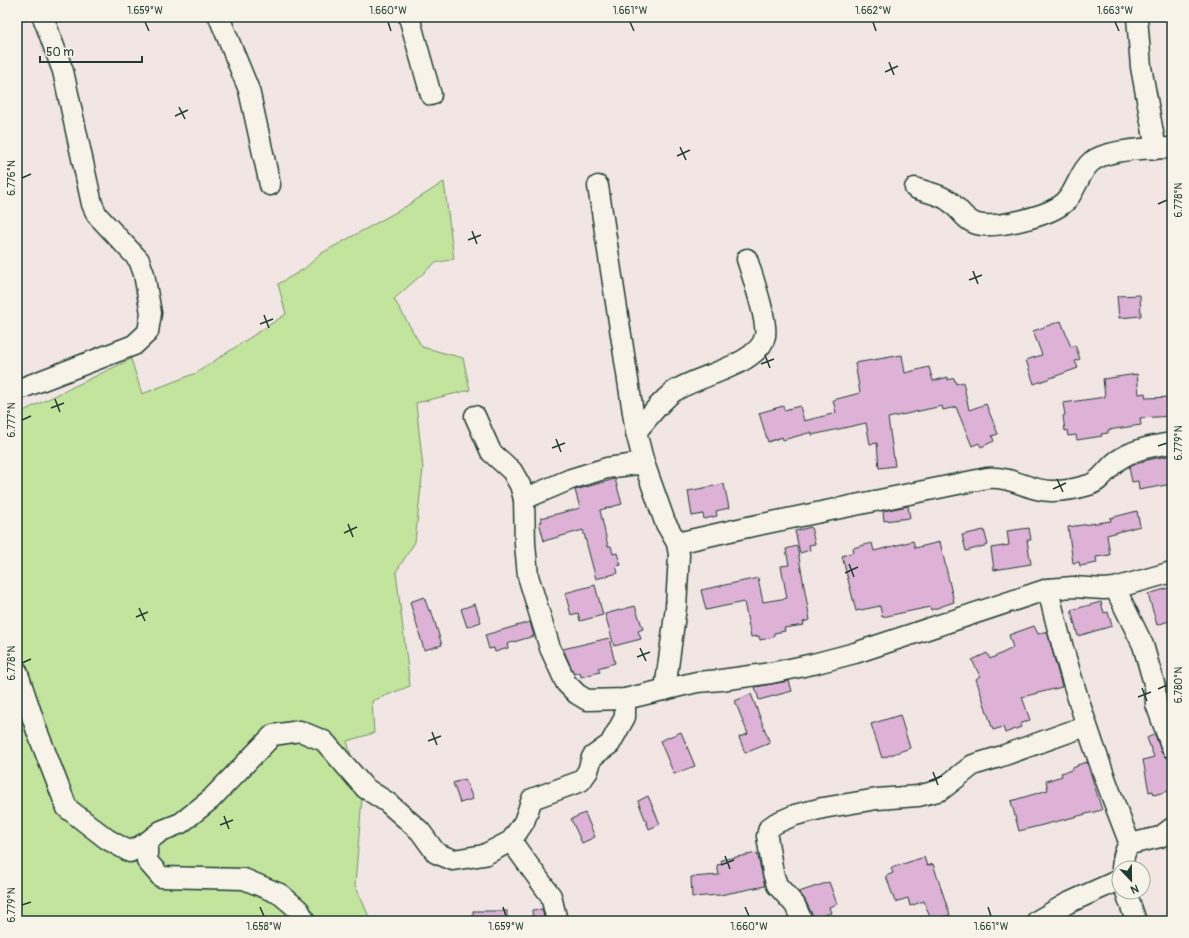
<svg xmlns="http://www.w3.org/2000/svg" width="1189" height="938" font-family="Pangolin,sans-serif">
  <rect width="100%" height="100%" fill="#f2e6e4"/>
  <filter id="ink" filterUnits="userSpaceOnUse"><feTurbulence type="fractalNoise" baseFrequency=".025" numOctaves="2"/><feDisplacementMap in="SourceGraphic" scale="8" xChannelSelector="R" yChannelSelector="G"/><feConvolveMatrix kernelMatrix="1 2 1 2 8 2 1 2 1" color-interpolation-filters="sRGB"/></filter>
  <g filter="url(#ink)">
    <path fill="#c3e49d" stroke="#719068" d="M444 182 454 259 435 263 394 299 422 347 463 358 470 390 416 403 423 468 415 542 396 572 410 686 372 701 374 733 347 741 362 797 355 885 371 921H17V414L131 359 142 394 196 373 286 314 278 284 304 269 322 253 400 210Z"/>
    <g fill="#ddb2d6" stroke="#1f3d34">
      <path d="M1140 295 1141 316 1119 318 1117 296Z"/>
      <path d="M1061 321 1071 347 1075 345 1080 359 1075 361 1078 368 1034 384 1026 360 1042 355 1033 331Z"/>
      <path d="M902 355 905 373 929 367 933 381 948 377V380L954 378 956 384 963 382 969 410 986 404 998 434 992 436 994 441 981 447 979 443 972 446 956 407 943 410 942 406 888 418 895 466 879 468 877 443 870 444 866 423 812 435V432L783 440 782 437 768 442 759 413 783 406 784 410 800 406 804 421 836 413 833 400 860 393 855 363Z"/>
      <path d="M1137 374 1139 394 1145 393 1146 398 1172 397V416L1140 418 1141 425 1108 430V433L1101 434 1102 436 1077 440 1076 435 1068 436 1067 430 1065 431 1063 416 1065 415 1063 403 1105 397 1103 379Z"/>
      <path d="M1172 455V484L1139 490 1138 481 1132 482 1129 467 1147 460Z"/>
      <path d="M615 479 622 504 600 510 608 546H611L613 554 617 553 621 565 616 566 618 573 596 579 583 530 544 541 539 522H542L541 518 580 508 575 490Z"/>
      <path d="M724 484 729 508 716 511 717 516 704 519 703 514 692 516 688 491Z"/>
      <path d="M908 506 910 518 884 521 883 511Z"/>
      <path d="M1137 511 1140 526 1107 535 1110 555 1096 557 1097 563 1080 566 1079 562 1073 563 1068 527 1111 521 1110 518Z"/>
      <path d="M811 527 815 544 809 545 810 550 800 553 795 531Z"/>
      <path d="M1029 528 1031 540H1027L1031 564 994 570 991 548 1009 545 1007 531Z"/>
      <path d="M984 530 988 545 966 551 962 535Z"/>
      <path d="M913 541 915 548 940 542 954 602 931 610 930 607 882 617 880 606 856 611 842 556 854 552 853 548 872 543 874 551Z"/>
      <path d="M797 546 810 620 803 622 804 625 784 628 785 631 774 633V637L760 640 759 636 751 637 744 602 706 610 701 590 758 578 763 602 787 598 781 566 789 565 786 549Z"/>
      <path d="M595 585 603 615 580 621 578 613 571 615 565 593Z"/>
      <path d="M1172 587V620L1157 625 1148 594Z"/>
      <path d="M424 597 429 611 431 610 442 645 424 650 410 602Z"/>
      <path d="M1101 602 1104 613 1108 612 1112 626 1078 636 1071 610Z"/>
      <path d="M475 604 481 622 467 627 461 609Z"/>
      <path d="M635 606 643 629 638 631 641 639 614 646 605 614Z"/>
      <path d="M530 622 534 636 507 644 508 648 495 652 494 648 489 649 485 635Z"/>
      <path d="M1034 626 1038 634 1047 631 1062 687 1022 697 1030 720 1020 724 1021 727 1005 733 1003 727 993 730 976 679 980 676 972 660 987 653 990 659 1013 648 1009 635Z"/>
      <path d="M609 638 615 663 598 668 600 672 581 677 580 672 574 674 563 649Z"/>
      <path d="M789 681 792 691 759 700 755 687Z"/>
      <path d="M751 694 770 743 745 753 739 737 748 734 735 701Z"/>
      <path d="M900 715 910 748 882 758 871 724Z"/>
      <path d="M681 732 695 766 674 774 660 741Z"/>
      <path d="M1155 734 1161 752 1165 757 1171 759 1172 790 1154 795 1153 791 1149 792 1143 760 1154 757 1147 738Z"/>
      <path d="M1087 762 1102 810 1019 831 1011 801 1048 790 1046 781 1062 776 1061 773 1072 770V768L1078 766 1077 765Z"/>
      <path d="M465 779 473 799 460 803 453 783Z"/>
      <path d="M648 796 660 824 649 829 638 801Z"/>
      <path d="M585 813 595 837 582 843 571 819Z"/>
      <path d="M757 853 765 886 720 895 692 897 691 877 719 875 717 865 722 864 721 860Z"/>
      <path d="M924 857 927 866 933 864 950 915 931 920 924 901 910 906 908 898 895 902 886 876 893 873 891 868Z"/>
      <path d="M829 882 837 904 829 907 831 913 814 918 805 900 799 892Z"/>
      <path d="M542 909 545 921H533L532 910Z"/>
      <rect x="473" y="911" width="34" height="10"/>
    </g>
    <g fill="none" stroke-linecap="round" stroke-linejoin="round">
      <defs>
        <g id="minor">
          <path d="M219 17 249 90 270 185"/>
          <path d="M409 17 431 95"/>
          <path d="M1137 17 1141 67 1156 149"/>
          <path d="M598 186 636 432"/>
          <path d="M915 188C925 192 940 194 949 201 959 208 965 221 977 224 996 229 1050 216 1065 202 1076 192 1079 172 1091 162 1107 149 1152 148 1172 148"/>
          <path d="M17 390 134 345 148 332 151 313 144 274 139 260 97 215 92 204 63 71 43 17"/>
          <path d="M475 416 491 452 512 471 520 485 524 499 525 544 528 576 550 648 566 683 577 694 587 700 625 699 697 682 721 680 771 673 813 664 855 653 1048 589 1073 587 1104 589 1115 588 1172 572"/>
          <path d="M644 463 665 522 677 543 679 555 676 607 665 690"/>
          <path d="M524 499 571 479 607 468 644 463 636 432C648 418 659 403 673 392 695 376 760 365 765 336 768 321 752 275 747 259"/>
          <path d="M677 543 743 528 987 478C1013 476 1031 492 1053 491 1064 491 1079 488 1089 485 1102 481 1107 468 1117 461 1133 449 1153 446 1172 443"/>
          <path d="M1115 588 1143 645 1155 687 1156 704 1172 748"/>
          <path d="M1048 589C1068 677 1097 760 1130 844"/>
          <path d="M17 671 37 731 67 808 107 839 130 852 147 842"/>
          <path d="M511 841 551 896 557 921"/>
          <path d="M1122 868C1123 859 1124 850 1130 844L1160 837 1172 828"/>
          <path d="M1126 892 1136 921"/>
          <path d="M305 921 299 910 280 894 244 879 161 877 147 861V842L161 831 181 823 210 800 273 735 300 731 324 741 365 788 387 802 420 831 436 853 453 860 484 855 511 841 524 822 532 799 581 781 588 771 592 757 610 744 625 717V699"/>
          <path d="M802 921 795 905 777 885 773 873 767 836 769 828 776 823 795 815 823 808 877 799 918 796 941 790 973 765 999 757 1086 726"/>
          <path d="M1037 921 1068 903 1119 880"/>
        </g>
      </defs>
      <use href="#minor" stroke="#1f3d34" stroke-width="23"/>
      <use href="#minor" stroke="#f7f3e8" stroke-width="20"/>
    </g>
  </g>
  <path fill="none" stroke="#1f3d34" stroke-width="1.5" d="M145 22 149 31M388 22 391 31M630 22 634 31M873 22 876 31M1115 22 1119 31M889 62 894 75M885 72 898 66M179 107 185 119M175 116 188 110M680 147 686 160M677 156 690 150M22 178 31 174M1158 204 1167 200M472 231 477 244M468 240 481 235M973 271 978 284M969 280 982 275M264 315 269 328M260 324 273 319M765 355 770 368M761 364 774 359M55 399 60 412M51 408 64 403M22 420 31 416M556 439 561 452M1158 446 1167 443M552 448 565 443M1057 479 1063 492M1053 489 1066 483M348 524 353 537M344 533 357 527M849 564 854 577M845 573 858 567M139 608 145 621M136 617 148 612M640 648 646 661M637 657 650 652M22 663 31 659M1142 688 1147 701M1158 689 1167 685M1138 697 1151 692M432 732 437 745M428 741 441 736M933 772 938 785M929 781 942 776M224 816 229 829M220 825 233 820M725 856 730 869M721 865 734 860M22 905 31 902M260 907 264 916M503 907 506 916M745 907 749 916M988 907 991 916"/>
  <rect width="1189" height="938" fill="none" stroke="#f7f3e8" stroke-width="44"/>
  <g transform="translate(1131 880) rotate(158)"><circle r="19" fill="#f7f3e8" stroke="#a1aaa0"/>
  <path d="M0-3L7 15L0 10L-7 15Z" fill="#1f3d34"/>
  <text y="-6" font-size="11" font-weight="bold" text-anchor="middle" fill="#1f3d34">N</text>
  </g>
  <path d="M40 56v6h102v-6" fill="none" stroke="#1f3d34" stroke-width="2"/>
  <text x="46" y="56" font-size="12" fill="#1f3d34" stroke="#f7f3e8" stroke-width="3" paint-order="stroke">50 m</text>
  <rect x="22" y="22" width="1145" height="894" fill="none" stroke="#1f3d34" stroke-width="1.5"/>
  <g font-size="10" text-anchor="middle" fill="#1f3d34">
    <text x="145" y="14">1.659°W</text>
    <text x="388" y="14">1.660°W</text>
    <text x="630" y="14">1.661°W</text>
    <text x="873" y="14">1.662°W</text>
    <text x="1115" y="14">1.663°W</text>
    <text transform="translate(11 178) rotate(-90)" y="4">6.776°N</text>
    <text transform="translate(1178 200) rotate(-90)" y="4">6.778°N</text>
    <text transform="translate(11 420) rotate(-90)" y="4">6.777°N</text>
    <text transform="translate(1178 443) rotate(-90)" y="4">6.779°N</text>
    <text transform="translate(11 663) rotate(-90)" y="4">6.778°N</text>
    <text transform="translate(1178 685) rotate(-90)" y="4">6.780°N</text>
    <text transform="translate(11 905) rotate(-90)" y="4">6.779°N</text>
    <text x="264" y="930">1.658°W</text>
    <text x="506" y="930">1.659°W</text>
    <text x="749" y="930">1.660°W</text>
    <text x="991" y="930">1.661°W</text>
  </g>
</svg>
